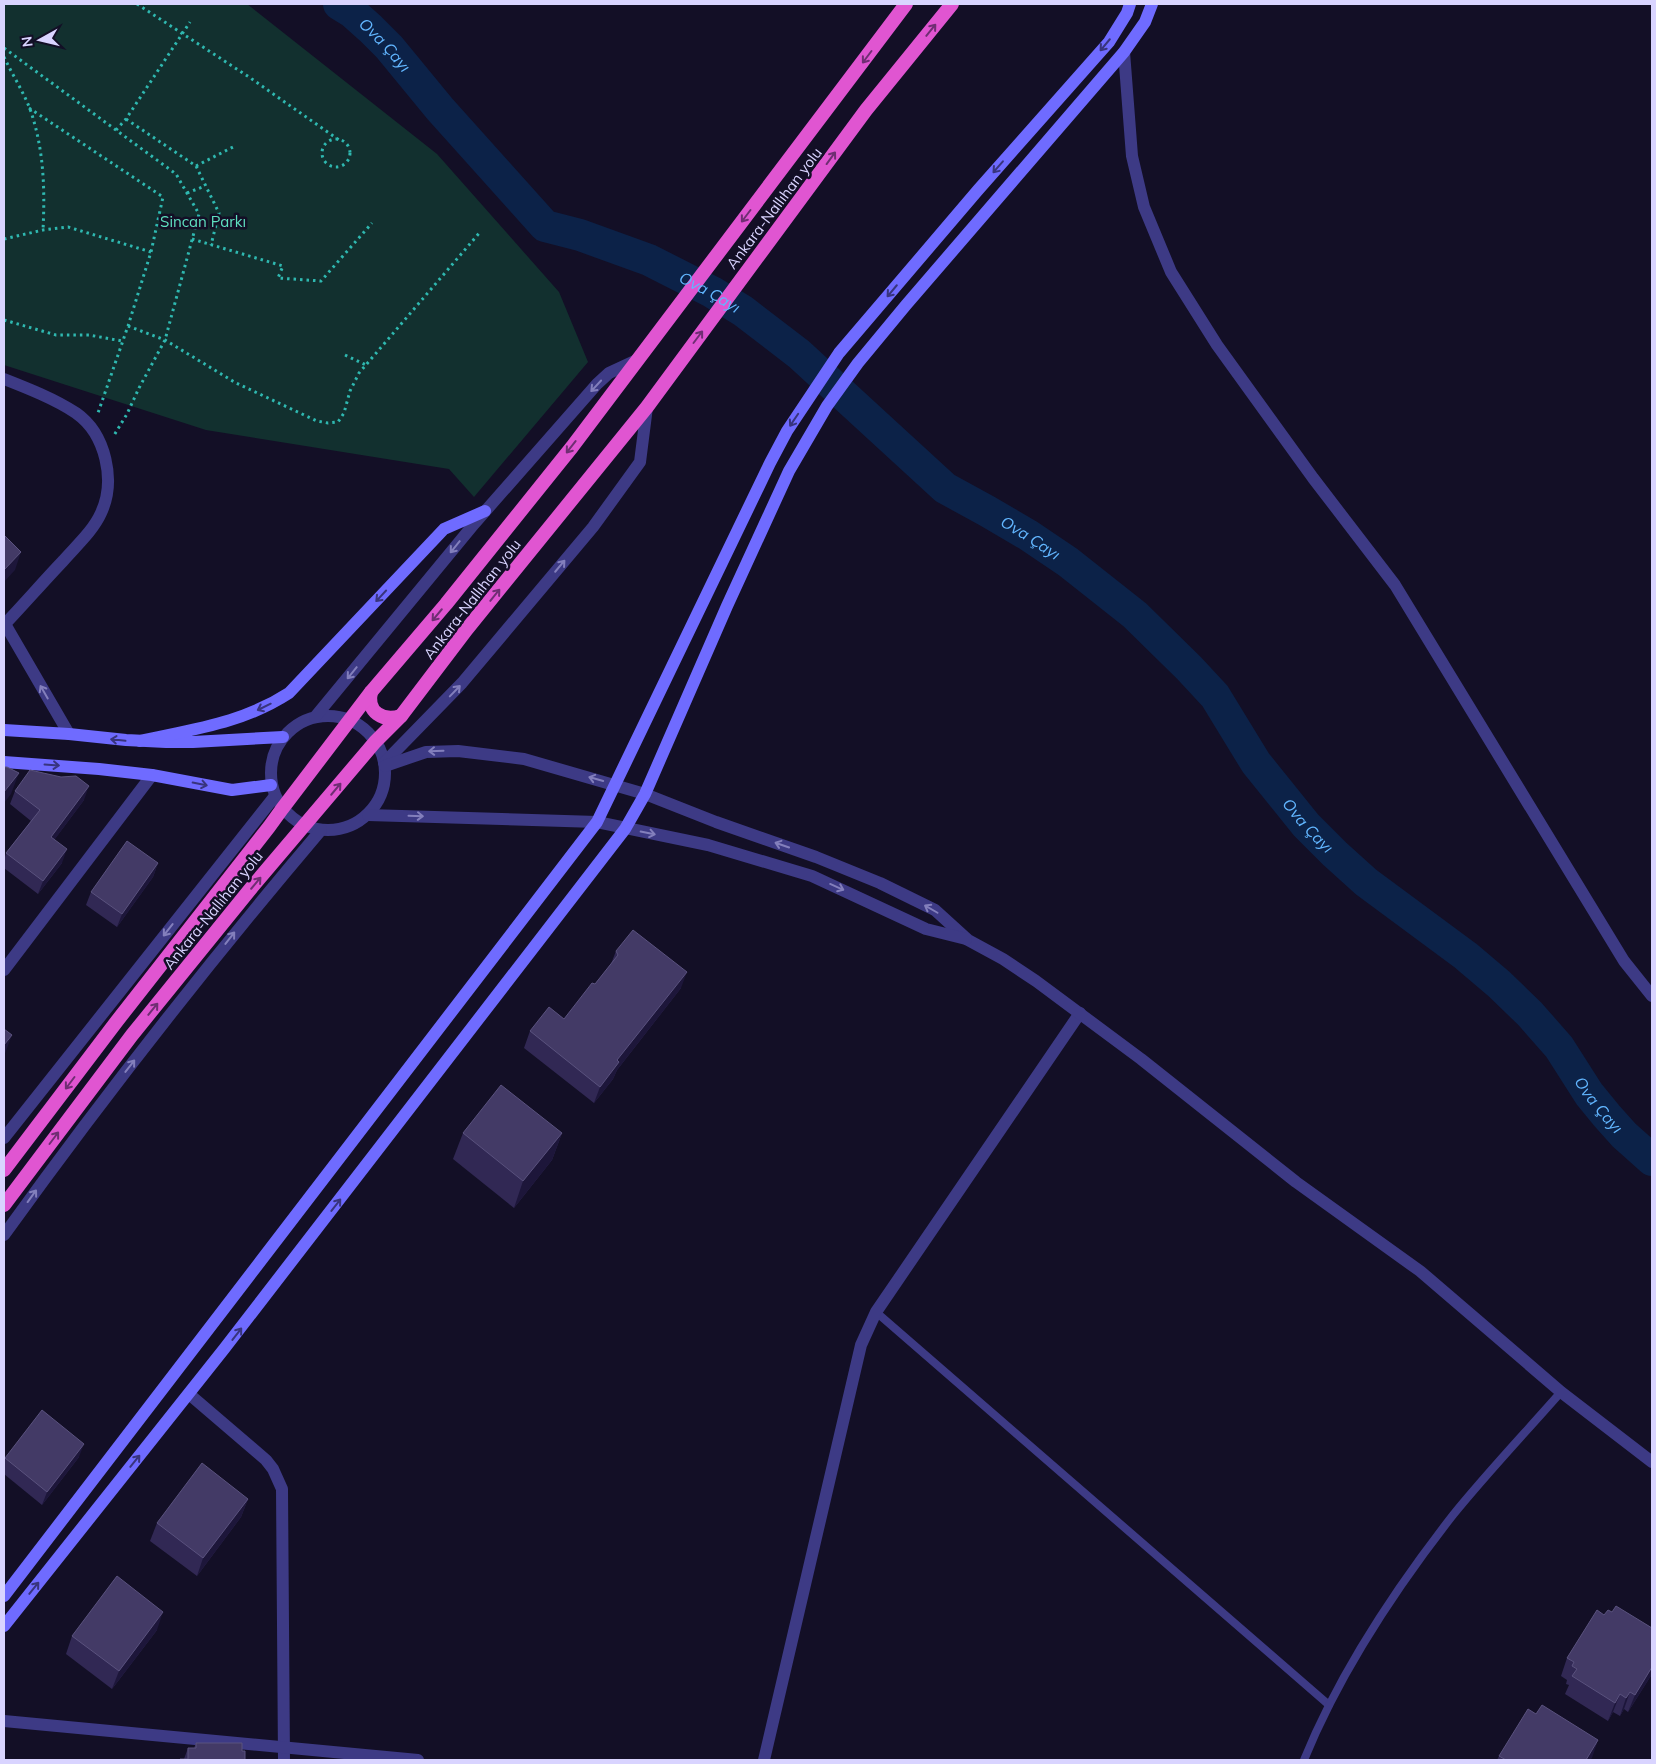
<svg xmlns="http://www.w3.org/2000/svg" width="1656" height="1764" font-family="Mulish,sans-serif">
  <rect width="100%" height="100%" fill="#130f26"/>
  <path fill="#12302f" d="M4 4H247L437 154 559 292 588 362 474 497 449 469 206 430 4 365Z"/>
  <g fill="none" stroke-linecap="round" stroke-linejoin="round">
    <path stroke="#0c2248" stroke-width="32" id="s1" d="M339 4 352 12 371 29 389 47 440 109 545 226 580 235 649 260 712 292 743 311 799 354 945 488 987 511 1028 535 1068 562 1135 615 1189 668 1215 696 1256 763 1306 825 1335 854 1366 882 1466 956 1499 984 1530 1014 1559 1047 1589 1094 1607 1116 1624 1135 1652 1160"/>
    <g stroke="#2fb8b0" stroke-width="3" stroke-dasharray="2.5 4" stroke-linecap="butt">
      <path d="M137 4 249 77 339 140"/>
      <path d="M4 48 176 174 199 214 165 340 139 388 127 414 113 437"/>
      <path d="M4 57C12 74 23 91 30 109 44 149 45 189 43 230"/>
      <path d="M29 108 163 197 151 252 128 326 98 413"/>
      <path d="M126 119 196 166 219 213 211 245"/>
      <path d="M116 130 126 119 190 22"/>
      <circle cx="336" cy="153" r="14"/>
      <path d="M196 166 233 147"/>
      <path d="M187 193 205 186"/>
      <path d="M4 239 43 230 68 227 151 252"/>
      <path d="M192 239 283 266 278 278 321 281 372 223"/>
      <path d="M4 320 56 335H89L122 341"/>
      <path d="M128 326 165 340 236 383 317 421 328 423 338 422 344 413 350 391 359 373 481 231"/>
      <path d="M345 355 366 365"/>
    </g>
    <g stroke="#3d3a85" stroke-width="8">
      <path d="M876 1312 1329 1705"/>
      <path d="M1304 1760C1339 1674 1396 1588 1453 1515 1487 1473 1525 1433 1561 1392"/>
    </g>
    <g stroke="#3d3a85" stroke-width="12">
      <path d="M1124 52 1132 156 1144 207 1171 272 1217 345 1313 478 1395 585 1624 961 1652 996"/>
      <path d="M4 970 152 775"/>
      <path d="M189 1394 266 1460 273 1469 282 1489 284 1760"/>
      <path d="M4 1721 418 1760"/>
      <path d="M764 1760 861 1345 876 1312 1080 1013"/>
    </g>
    <g stroke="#3d3a85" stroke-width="12">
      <path d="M4 379C27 388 55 399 76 413 106 434 116 481 101 513 93 531 76 546 63 561 43 582 24 604 4 625"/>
      <path d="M5 624 69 734"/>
      <circle cx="328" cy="773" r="57"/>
      <path d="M315 717 474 524 597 384 609 373 637 360"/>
      <path d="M384 763 462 683 593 527 640 462 647 407"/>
      <path d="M385 766 426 752 458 751 524 759 645 794 716 822 816 857 880 883 935 910 968 940 1003 959 1036 981 1141 1059 1296 1182 1420 1271 1561 1392 1652 1462"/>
      <path d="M368 815 597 822 708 845 812 876 926 929 966 939"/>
      <path d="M4 1138 275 796"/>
      <path d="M4 1235C104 1096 210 961 321 830"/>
    </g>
    <g stroke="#6f6bff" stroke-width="12">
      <path d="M4 730 69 734 126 740 166 742H193L283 737"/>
      <path d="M140 741C194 729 243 723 289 693L444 529 485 511"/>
      <path d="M4 762 99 769 152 775 232 790 271 785"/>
      <path d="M4 1596 597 822 770 463 787 431 839 353 978 190 1109 42 1127 13 1130 4"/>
      <path d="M4 1626 224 1349 625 829 645 794 727 606 789 471 827 406 858 363 906 305 1124 52 1145 22 1152 4"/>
    </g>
    <g stroke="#e055d1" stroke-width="14">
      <path d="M371 692C366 712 383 722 401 716"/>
      <path d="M4 1170 117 1021 269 827 282 809 371 692 446 604 572 447 906 4"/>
      <path d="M4 1205 132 1035 252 887 375 742 401 716 467 629 647 407 866 110 952 4"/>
    </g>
  </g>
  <g fill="#312854">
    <path d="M15 791 84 800 54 840 62 863 38 894 4 868V861L6 853 31 821 10 804Z"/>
    <path d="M158 863 153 877 117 927 86 905 91 892Z"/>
    <path d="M616 951 681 988 617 1070 613 1079 594 1103 524 1048 530 1031 564 1019 595 984 611 964Z"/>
    <path d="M463 1133H562L552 1160 514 1208 453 1159Z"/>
    <path d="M79 1457 42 1505 4 1474V1460L5 1458Z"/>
    <path d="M248 1499 241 1517 197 1576 150 1541 157 1523Z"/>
    <path d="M1612 1612 1652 1628V1674L1628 1712 1624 1709 1620 1716 1613 1712 1608 1721 1565 1694 1569 1685 1566 1684 1567 1680 1561 1676 1567 1658 1604 1615Z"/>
    <path d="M157 1630 112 1689 66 1654 72 1636Z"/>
    <path d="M1536 1714 1598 1740 1590 1760H1497L1499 1756Z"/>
    <path d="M196 1743 242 1751 245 1760H180V1759H184L188 1748H194Z"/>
  </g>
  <g fill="#1d163a">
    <path d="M21 552 15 570 4 582V570Z"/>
    <path d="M19 773 11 794 4 803V792Z"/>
    <path d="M89 786 84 800 46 851 51 837Z"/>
    <path d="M67 849 62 863 38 894 43 881Z"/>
    <path d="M158 863 153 877 117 927 122 914Z"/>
    <path d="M687 972 681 988 617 1070 613 1079 594 1103 600 1087 617 1060Z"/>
    <path d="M12 1035 4 1056V1045Z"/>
    <path d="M562 1133 552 1160 514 1208 523 1181Z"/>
    <path d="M84 1444 79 1457 42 1505 47 1492Z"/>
    <path d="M248 1499 241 1517 197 1576 203 1558Z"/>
    <path d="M163 1612 157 1630 112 1689 119 1671Z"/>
    <path d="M1652 1667V1674L1628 1712 1635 1695Z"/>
    <path d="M1630 1692 1624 1709 1620 1716 1626 1698Z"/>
    <path d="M1620 1694 1613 1712 1608 1721 1615 1703Z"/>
    <path d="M1598 1740 1592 1758 1590 1760H1586Z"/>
  </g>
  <g fill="#433a66" stroke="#5a527e">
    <path d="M4 535 21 552 4 570Z"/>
    <path d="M4 767H7L19 773 4 792Z"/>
    <path d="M30 770 61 777 76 776 89 786 51 837 67 849 43 881 6 853 40 810 15 791Z"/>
    <path d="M127 841 158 863 122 914 91 892Z"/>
    <path d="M633 930 687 972 617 1060 619 1062 600 1087 530 1031 549 1007 564 1019 592 983 595 984 618 955 616 951Z"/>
    <path d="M4 1029 12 1035 4 1045Z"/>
    <path d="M501 1085 562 1133 523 1181 463 1133Z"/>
    <path d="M42 1410 84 1444 47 1492 5 1458Z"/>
    <path d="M202 1463 248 1499 203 1558 157 1523Z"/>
    <path d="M117 1576 163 1612 119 1671 72 1636Z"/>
    <path d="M1616 1606 1652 1628V1667L1635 1695 1630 1692 1626 1698 1620 1694 1615 1703 1572 1676 1577 1669 1572 1666 1574 1662 1567 1658 1597 1610 1604 1615 1608 1610 1612 1612Z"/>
    <path d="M1542 1705 1598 1740 1586 1760H1506L1499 1756 1528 1709 1536 1714Z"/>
    <path d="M196 1743H242V1751H245V1760H181L180 1759H188V1748H196Z"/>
  </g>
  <defs><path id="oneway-shaft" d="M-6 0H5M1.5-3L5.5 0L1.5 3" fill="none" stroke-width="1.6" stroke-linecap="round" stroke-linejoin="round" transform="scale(1.25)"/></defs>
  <g stroke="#6f2e73">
    <use href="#oneway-shaft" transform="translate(931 30) rotate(-51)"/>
    <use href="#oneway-shaft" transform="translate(867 57) rotate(127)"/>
    <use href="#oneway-shaft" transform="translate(831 158) rotate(-54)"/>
    <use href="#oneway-shaft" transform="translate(746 216) rotate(127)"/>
    <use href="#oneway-shaft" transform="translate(698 337) rotate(-53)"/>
    <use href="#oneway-shaft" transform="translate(571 447) rotate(128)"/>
    <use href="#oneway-shaft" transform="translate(495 595) rotate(-51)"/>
    <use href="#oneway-shaft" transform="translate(437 615) rotate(130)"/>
    <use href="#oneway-shaft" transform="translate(336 789) rotate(-50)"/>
    <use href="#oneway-shaft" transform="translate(256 883) rotate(-50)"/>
    <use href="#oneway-shaft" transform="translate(153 1009) rotate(-51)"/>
    <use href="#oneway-shaft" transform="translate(70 1083) rotate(127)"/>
    <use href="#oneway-shaft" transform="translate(54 1138) rotate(-53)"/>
  </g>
  <g stroke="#38347d">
    <use href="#oneway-shaft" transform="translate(1105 45) rotate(130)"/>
    <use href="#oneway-shaft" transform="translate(998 167) rotate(131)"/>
    <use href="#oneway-shaft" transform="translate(892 291) rotate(130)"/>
    <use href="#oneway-shaft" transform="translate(794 420) rotate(124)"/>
    <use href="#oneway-shaft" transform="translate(381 596) rotate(133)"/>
    <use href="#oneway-shaft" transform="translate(264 707) rotate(154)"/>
    <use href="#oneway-shaft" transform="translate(118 740) rotate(-174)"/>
    <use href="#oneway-shaft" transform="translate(52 765) rotate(4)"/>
    <use href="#oneway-shaft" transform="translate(200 784) rotate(11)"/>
    <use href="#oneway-shaft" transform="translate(336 1205) rotate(-52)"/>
    <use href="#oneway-shaft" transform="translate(237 1334) rotate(-52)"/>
    <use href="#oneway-shaft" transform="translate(135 1461) rotate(-51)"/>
    <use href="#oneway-shaft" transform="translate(34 1588) rotate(-51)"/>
  </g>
  <g stroke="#837fbc">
    <use href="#oneway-shaft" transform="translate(596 386) rotate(133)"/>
    <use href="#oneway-shaft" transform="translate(455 547) rotate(129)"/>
    <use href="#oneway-shaft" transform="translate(560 566) rotate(-50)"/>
    <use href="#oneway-shaft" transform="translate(352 673) rotate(129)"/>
    <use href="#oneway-shaft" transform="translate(455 691) rotate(-46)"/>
    <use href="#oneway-shaft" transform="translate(44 692) rotate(-120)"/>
    <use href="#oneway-shaft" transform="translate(436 751) rotate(178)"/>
    <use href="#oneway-shaft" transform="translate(596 779) rotate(-164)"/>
    <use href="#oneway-shaft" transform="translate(416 816) rotate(2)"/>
    <use href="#oneway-shaft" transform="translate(648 833) rotate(11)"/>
    <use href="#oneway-shaft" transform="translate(782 845) rotate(-161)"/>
    <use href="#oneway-shaft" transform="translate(837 887) rotate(24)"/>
    <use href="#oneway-shaft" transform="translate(931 909) rotate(-150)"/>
    <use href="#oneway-shaft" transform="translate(168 930) rotate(128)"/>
    <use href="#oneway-shaft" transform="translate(230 938) rotate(-52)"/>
    <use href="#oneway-shaft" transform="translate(130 1066) rotate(-52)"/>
    <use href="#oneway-shaft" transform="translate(32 1196) rotate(-54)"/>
  </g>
  <g text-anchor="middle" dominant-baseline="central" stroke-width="5" stroke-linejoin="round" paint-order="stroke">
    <g font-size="15" fill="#d9d4ff" stroke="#130f26">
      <text transform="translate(774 208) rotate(-53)">Ankara-Nallıhan yolu</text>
      <text transform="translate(472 599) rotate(-52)">Ankara-Nallıhan yolu</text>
      <text transform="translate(213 910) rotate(-51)">Ankara-Nallıhan yolu</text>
    </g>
    <g font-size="15" fill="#5fe0c0" stroke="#130f26">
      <text x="203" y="221">Sincan Parkı</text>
    </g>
    <g font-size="16" font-style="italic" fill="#62b6ff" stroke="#130f26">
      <text stroke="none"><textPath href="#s1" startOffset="62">Ova Çayı</textPath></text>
      <text stroke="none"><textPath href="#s1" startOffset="482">Ova Çayı</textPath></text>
      <text stroke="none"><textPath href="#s1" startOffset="888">Ova Çayı</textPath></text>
      <text stroke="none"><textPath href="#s1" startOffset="1292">Ova Çayı</textPath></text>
      <text stroke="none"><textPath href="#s1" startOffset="1698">Ova Çayı</textPath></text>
    </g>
  </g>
  <rect width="1656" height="1764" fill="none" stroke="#d9d4ff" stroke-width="10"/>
  <g transform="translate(40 40) rotate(262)" stroke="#130f26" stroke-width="4" paint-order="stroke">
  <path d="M0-4L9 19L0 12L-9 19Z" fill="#d9d4ff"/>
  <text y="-8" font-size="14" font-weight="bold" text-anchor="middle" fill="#d9d4ff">N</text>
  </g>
</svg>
